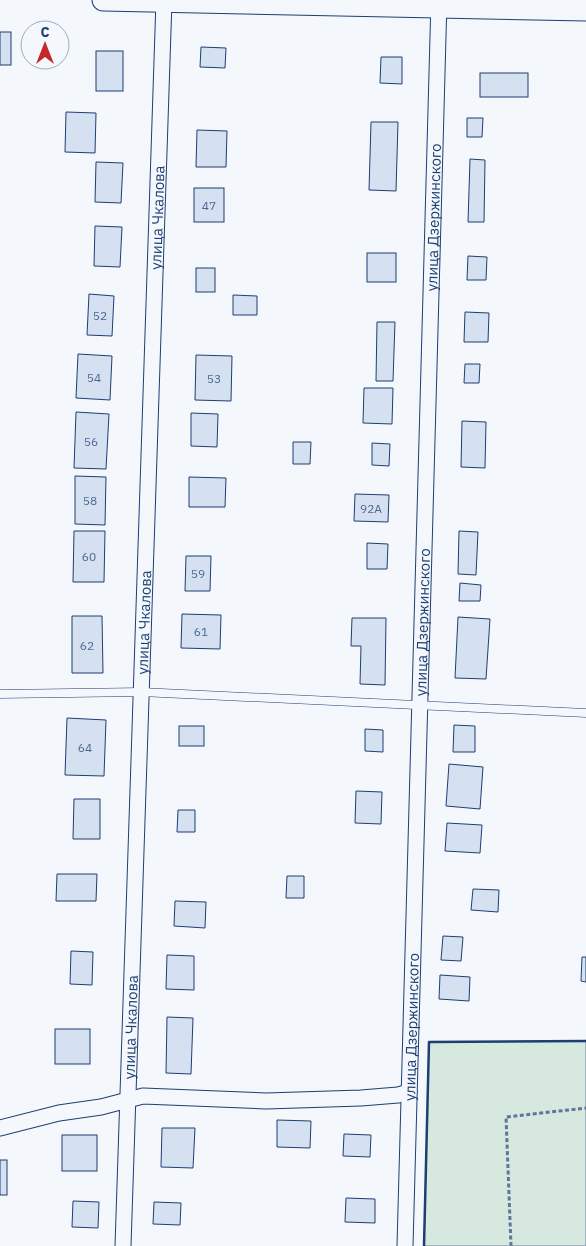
<svg xmlns="http://www.w3.org/2000/svg" width="586" height="1246" font-family="'IBM Plex Sans',sans-serif">
  <rect width="100%" height="100%" fill="#f4f7fb"/>
  <path fill="#d7e8df" stroke="#687fa3" d="M586 1041V1246H424L429 1042Z"/>
  <g fill="#d5e0f0" stroke="#1d3f73">
    <rect x="0" y="32" width="11" height="33"/>
    <path d="M201 47 226 48 225 68 200 67Z"/>
    <rect x="96" y="51" width="27" height="40"/>
    <path d="M381 57H402V84L380 83Z"/>
    <rect x="480" y="73" width="48" height="24"/>
    <path d="M66 112 96 113 95 153 65 152Z"/>
    <path d="M467 118H483L482 137H467Z"/>
    <path d="M371 122H398L396 191 369 190Z"/>
    <path d="M197 130 227 131 226 167H196Z"/>
    <path d="M470 159 485 160 484 222H468Z"/>
    <path d="M96 162 123 163 121 203 95 202Z"/>
    <rect x="194" y="188" width="30" height="34"/>
    <path d="M95 226 122 227 120 267 94 266Z"/>
    <rect x="367" y="253" width="29" height="29"/>
    <path d="M468 256 487 257 486 280H467Z"/>
    <rect x="196" y="268" width="19" height="24"/>
    <path d="M89 294 114 296 112 336 87 335Z"/>
    <path d="M233 295 257 296V315H233Z"/>
    <path d="M465 312 489 313 488 342H464Z"/>
    <path d="M377 322H395L393 381H376Z"/>
    <path d="M78 354 112 356 110 400 76 398Z"/>
    <path d="M196 355 232 356 231 401 195 400Z"/>
    <path d="M465 364H480L479 383H464Z"/>
    <path d="M364 388H393L392 424 363 423Z"/>
    <path d="M76 412 109 414 106 469 74 468Z"/>
    <path d="M191 413 218 414 217 447 191 446Z"/>
    <path d="M462 421 486 422 485 468 461 467Z"/>
    <path d="M293 442H311L310 464H293Z"/>
    <path d="M372 443 390 444 389 466 372 465Z"/>
    <path d="M75 476 106 477 105 525 75 524Z"/>
    <path d="M189 477 226 478 225 507H189Z"/>
    <path d="M355 494 389 495 388 522 354 521Z"/>
    <path d="M74 531H105L104 582H73Z"/>
    <path d="M459 531 478 532 476 575 458 574Z"/>
    <path d="M367 543 388 544 387 569H367Z"/>
    <path d="M186 556H211L210 591H185Z"/>
    <path d="M460 583 481 585 480 601H459Z"/>
    <path d="M182 614 221 615 220 649 181 648Z"/>
    <path d="M72 616H102L103 673H72Z"/>
    <path d="M458 617 490 619 486 679 455 678Z"/>
    <path d="M352 618H386L385 685 360 684 361 646H351Z"/>
    <path d="M67 718 106 720 104 776 65 775Z"/>
    <path d="M454 725 475 726V752H453Z"/>
    <rect x="179" y="726" width="25" height="20"/>
    <path d="M365 729 383 730V752L365 751Z"/>
    <path d="M449 764 483 767 480 809 446 806Z"/>
    <path d="M356 791 382 792 381 824 355 823Z"/>
    <path d="M74 799H100V839H73Z"/>
    <path d="M178 810H195V832H177Z"/>
    <path d="M447 823 482 825 480 853 445 851Z"/>
    <path d="M57 874H97L96 901H56Z"/>
    <path d="M287 876H304V898H286Z"/>
    <path d="M473 889 499 890 498 912 471 910Z"/>
    <path d="M175 901 206 902 205 928 174 926Z"/>
    <path d="M443 936 463 937 461 961 441 960Z"/>
    <path d="M71 951 93 952 92 985 70 984Z"/>
    <path d="M167 955 194 956V990L166 989Z"/>
    <path d="M582 957H586V982L581 981Z"/>
    <path d="M440 975 470 977 469 1001 439 999Z"/>
    <path d="M167 1017 193 1018 191 1074 166 1073Z"/>
    <rect x="55" y="1029" width="35" height="35"/>
    <path d="M277 1120 311 1121 310 1148 277 1147Z"/>
    <path d="M162 1128H195L193 1168 161 1167Z"/>
    <path d="M344 1134 371 1135 370 1157 343 1156Z"/>
    <rect x="62" y="1135" width="35" height="36"/>
    <rect x="0" y="1160" width="7" height="35"/>
    <path d="M346 1198 375 1199V1223L345 1222Z"/>
    <path d="M73 1201 99 1202 98 1228 72 1227Z"/>
    <path d="M154 1202 181 1203 180 1225 153 1224Z"/>
  </g>
  <g fill="none" stroke-linecap="round" stroke-linejoin="round">
    <defs>
      <path id="service" d="M0 694 141 692 586 713"/>
      <g id="minor">
        <path d="M0 1128 59 1113 101 1107 143 1096 266 1101 361 1098 398 1095 409 1092"/>
        <path id="s1" d="M123 1246 164 0"/>
        <path id="s2" d="M405 1246 439 0"/>
      </g>
      <path id="secondary" d="M103 0 586 10"/>
    </defs>
    <use href="#service" stroke="#1d3f73" stroke-width="9"/>
    <use href="#minor" stroke="#1d3f73" stroke-width="17"/>
    <use href="#secondary" stroke="#1d3f73" stroke-width="23"/>
    <path stroke="#5e769c" stroke-width="3" stroke-dasharray="4 2.5" stroke-linecap="butt" d="M511 1246 506 1117 586 1108"/>
    <use href="#service" stroke="#f4f7fb" stroke-width="8"/>
    <use href="#minor" stroke="#f4f7fb" stroke-width="15"/>
    <use href="#secondary" stroke="#f4f7fb" stroke-width="21"/>
    <path stroke="#1d3f73" stroke-width="2.5" d="M424 1246 429 1042 586 1041"/>
  </g>
  <g text-anchor="middle" dominant-baseline="central" stroke-width="4" stroke-linejoin="round" paint-order="stroke">
    <g font-size="12" fill="#4b6792">
      <text x="209" y="205">47</text>
      <text x="100" y="315">52</text>
      <text x="94" y="377">54</text>
      <text x="214" y="378">53</text>
      <text x="91" y="441">56</text>
      <text x="90" y="500">58</text>
      <text x="371" y="508">92А</text>
      <text x="89" y="556">60</text>
      <text x="198" y="573">59</text>
      <text x="201" y="631">61</text>
      <text x="87" y="645">62</text>
      <text x="85" y="747">64</text>
    </g>
    <g font-size="15" fill="#1d3f73" stroke="#f4f7fb">
      <text stroke="none"><textPath href="#s1" startOffset="1029">улица Чкалова</textPath></text>
      <text stroke="none"><textPath href="#s2" startOffset="1029">улица Дзержинского</textPath></text>
      <text stroke="none"><textPath href="#s1" startOffset="624">улица Чкалова</textPath></text>
      <text stroke="none"><textPath href="#s2" startOffset="624">улица Дзержинского</textPath></text>
      <text stroke="none"><textPath href="#s1" startOffset="219">улица Чкалова</textPath></text>
      <text stroke="none"><textPath href="#s2" startOffset="219">улица Дзержинского</textPath></text>
    </g>
  </g>
  <g transform="translate(45 45)"><circle r="24" fill="#f4f7fb" stroke="#9eadc5"/>
  <path d="M0-4L9 19L0 12L-9 19Z" fill="#c62828"/>
  <text y="-8" font-size="14" font-weight="bold" text-anchor="middle" fill="#1d3f73">С</text>
  </g>
</svg>
